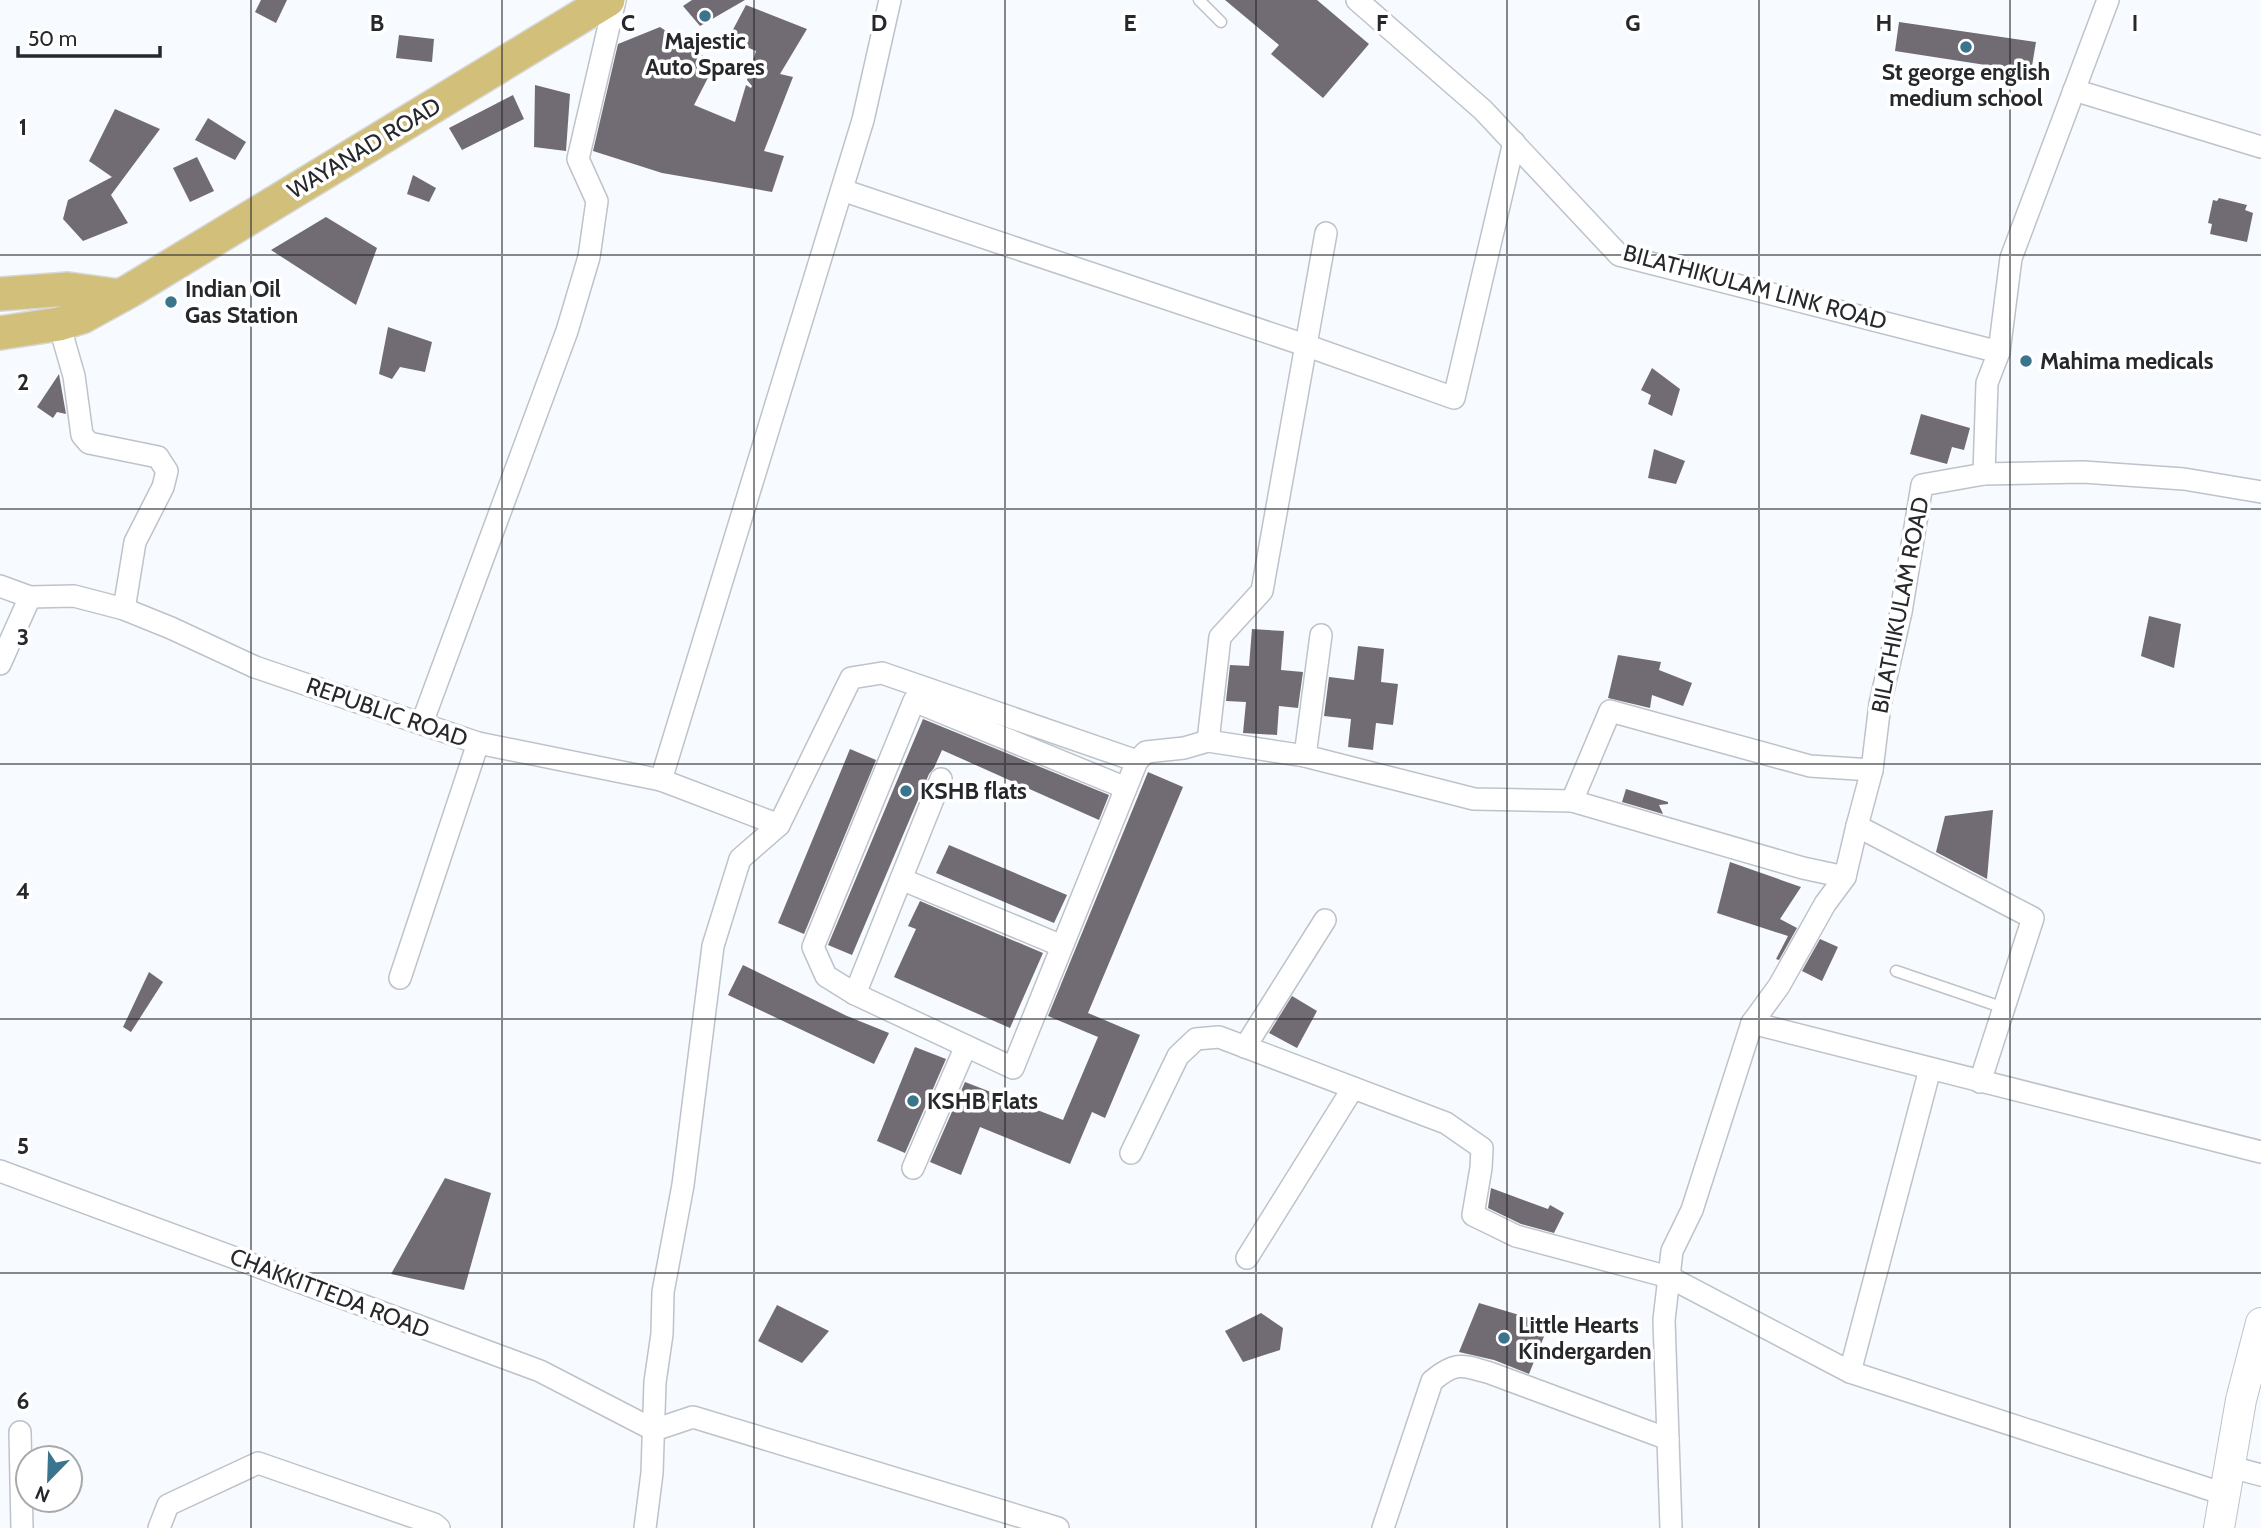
<svg xmlns="http://www.w3.org/2000/svg" width="2261" height="1528" font-family="Cabin,sans-serif">
  <rect width="100%" height="100%" fill="#f7faff"/>
  <g fill="#716c73">
    <path d="M261 0H287L276 23 255 12Z"/>
    <path d="M692 0H745L700 26 683 6Z"/>
    <path d="M1225 0H1317L1369 44 1323 98 1271 54 1279 45Z"/>
    <path d="M746 5 807 29 780 74 793 77 764 151 784 156 772 192 662 173 593 151 618 44 660 27 715 64 694 105 735 122 746 85 751 88 752 86 747 80 756 51 728 39Z"/>
    <path d="M1899 22 2036 42 2031 72 1895 51Z"/>
    <path d="M399 35 434 39 432 62 396 58Z"/>
    <path d="M535 85 570 94 566 151 534 147Z"/>
    <path d="M513 95 524 119 462 150 449 128Z"/>
    <path d="M115 109 160 129 111 195 128 223 83 241 63 219 68 200 112 177 89 161Z"/>
    <path d="M208 118 246 142 235 160 195 140Z"/>
    <path d="M197 157 214 191 190 202 173 168Z"/>
    <path d="M413 175 436 188 429 202 407 194Z"/>
    <path d="M2219 198 2247 205 2245 210 2253 213 2247 242 2210 234 2212 224 2208 223 2213 200 2217 201Z"/>
    <path d="M326 217 377 248 356 305 271 250Z"/>
    <path d="M388 327 432 342 425 372 400 367 392 379 379 374Z"/>
    <path d="M1652 368 1680 389 1672 416 1648 404 1651 395 1641 390Z"/>
    <path d="M59 374 66 414 57 412 53 418 37 407Z"/>
    <path d="M1921 414 1970 428 1964 450 1952 447 1947 464 1910 454Z"/>
    <path d="M1654 449 1685 461 1676 484 1648 478Z"/>
    <path d="M2149 616 2181 624 2174 668 2141 656Z"/>
    <path d="M1252 629 1284 631 1281 670 1303 672 1298 708 1279 706 1277 735 1243 733 1246 702 1226 701 1230 665 1249 666Z"/>
    <path d="M1358 646 1384 649 1381 682 1398 684 1393 725 1376 723 1373 750 1348 747 1351 719 1324 716 1329 677 1354 680Z"/>
    <path d="M1618 655 1661 662 1659 670 1692 683 1683 706 1652 695 1650 708 1608 698Z"/>
    <path d="M923 719 1109 795 1099 820 942 750 934 768 929 774 852 955 828 945Z"/>
    <path d="M850 749 876 760 804 934 778 923Z"/>
    <path d="M1148 772 1183 787 1088 1013 1140 1035 1105 1118 1092 1112 1070 1164 980 1127 961 1175 930 1162 965 1082 1063 1120 1098 1037 1048 1016Z"/>
    <path d="M1626 789 1668 802V804L1659 805 1663 814 1622 802Z"/>
    <path d="M1993 810 1987 879 1936 852 1945 816Z"/>
    <path d="M949 845 1067 895 1054 923 936 873Z"/>
    <path d="M1730 862 1801 887 1780 919 1797 928 1779 960 1776 959 1788 936 1717 913Z"/>
    <path d="M920 901 1043 953 1010 1028 894 977 916 929 908 926Z"/>
    <path d="M1820 939 1838 947 1822 981 1802 971Z"/>
    <path d="M743 965 847 1016 889 1033 874 1064 728 995Z"/>
    <path d="M149 972 163 982 131 1032 123 1027Z"/>
    <path d="M1292 996 1317 1011 1297 1048 1269 1033Z"/>
    <path d="M915 1047 946 1059 905 1153 877 1141Z"/>
    <path d="M445 1178 491 1193 464 1290 391 1274Z"/>
    <path d="M1491 1188 1548 1209 1550 1205 1564 1213 1554 1233 1521 1224 1488 1208Z"/>
    <path d="M1479 1303 1549 1324 1529 1374 1494 1360 1459 1352Z"/>
    <path d="M777 1305 829 1331 802 1363 758 1341Z"/>
    <path d="M1261 1313 1283 1328 1280 1350 1243 1362 1225 1331Z"/>
  </g>
  <g fill="none" stroke-linecap="round" stroke-linejoin="round">
    <defs>
      <g id="lane">
        <path d="M1199 0 1221 22"/>
        <path d="M1896 971 2004 1008"/>
      </g>
      <g id="street">
        <path d="M1357 0 1483 110 1619 255 1999 352"/>
        <path d="M2074 90 2261 147"/>
        <path d="M842 190 1305 345 1454 398 1514 142"/>
        <path d="M59 324 74 376 82 435 89 443 158 457 167 471 163 487 135 542 124 609"/>
        <path d="M1984 474 2083 472 2184 479 2261 492"/>
        <path d="M0 586 30 597 74 596 124 609 171 628 255 667 478 743 661 780"/>
        <path d="M1321 635 1305 756 1474 799 1572 801 1610 711 1810 766 1872 770"/>
        <path d="M0 664 30 597"/>
        <path d="M422 723 567 331 589 257 597 201 578 159 615 0"/>
        <path d="M1208 741 1220 637 1262 591 1326 233"/>
        <path d="M941 779 855 994 1013 1068 1137 761"/>
        <path d="M1572 801 1803 868 1845 877"/>
        <path d="M779 825 661 780 863 120 890 0"/>
        <path d="M901 879 1062 946"/>
        <path d="M400 978 478 743"/>
        <path d="M855 994 826 976 813 947 914 701 1126 788"/>
        <path d="M1752 1023 2261 1152"/>
        <path d="M1245 1047 1325 920"/>
        <path d="M1980 1082 2033 918 1857 826 1872 770 1880 704 1901 612 1922 485 1984 474 1987 383 1999 352 2011 258 2108 0"/>
        <path d="M1131 1153 1178 1056 1196 1039 1219 1037 1446 1123 1482 1148 1481 1168 1473 1215 1516 1236 1669 1277 1850 1372 2224 1494"/>
        <path d="M913 1168 966 1046"/>
        <path d="M0 1171 540 1371 654 1430 693 1417 1058 1528"/>
        <path d="M1247 1258 1353 1088"/>
        <path d="M1850 1372 1930 1069"/>
        <path d="M20 1432 22 1528"/>
        <path d="M2231 1467 2261 1475"/>
        <path d="M159 1528 168 1505 258 1463 434 1524 439 1528"/>
        <path d="M645 1528 652 1473 655 1382 662 1334 663 1292 683 1185 713 946 740 859 779 825 851 678 882 673 1137 761 1146 752 1184 748 1208 741 1305 756"/>
        <path d="M1383 1528 1432 1381C1456 1361 1462 1365 1490 1373L1668 1439"/>
        <path d="M1671 1528 1664 1320 1672 1251 1692 1210 1752 1023 1779 986 1825 904 1845 877 1857 826"/>
      </g>
      <path id="secondary" d="M2219 1528 2241 1400 2261 1323"/>
      <g id="primary">
        <path d="M0 294 68 289 120 296"/>
        <path d="M0 333 59 324 82 317 131 290 608 0"/>
      </g>
    </defs>
    <use href="#lane" stroke="#bdc3ca" stroke-width="13"/>
    <use href="#street" stroke="#bdc3ca" stroke-width="24"/>
    <use href="#secondary" stroke="#bdc3ca" stroke-width="32"/>
    <use href="#primary" stroke="#d8d8d9" stroke-width="36"/>
    <use href="#lane" stroke="#fff" stroke-width="10"/>
    <use href="#street" stroke="#fff" stroke-width="21"/>
    <use href="#secondary" stroke="#fff" stroke-width="30"/>
    <use href="#primary" stroke="#d2bf7a" stroke-width="33"/>
  </g>
  <path fill="none" stroke="#26282b" stroke-width="2" stroke-opacity="0.55" d="M251 0V1528M502 0V1528M754 0V1528M1005 0V1528M1256 0V1528M1507 0V1528M1759 0V1528M2010 0V1528M0 255H2261M0 509H2261M0 764H2261M0 1019H2261M0 1273H2261"/>
  <g fill="#3a748d" stroke="#fff" stroke-width="2.5">
    <circle cx="705" cy="16" r="7"/>
    <circle cx="1966" cy="47" r="7"/>
    <circle cx="171" cy="302" r="7"/>
    <circle cx="2026" cy="361" r="7"/>
    <circle cx="906" cy="791" r="7"/>
    <circle cx="913" cy="1101" r="7"/>
    <circle cx="1504" cy="1338" r="7"/>
  </g>
  <g text-anchor="middle" dominant-baseline="central" stroke-width="7" stroke-linejoin="round" paint-order="stroke">
    <g font-size="23" font-weight="bold" fill="#26282b" stroke="#fff" text-anchor="start">
      <text x="705" y="41" text-anchor="middle">Majestic<tspan x="705" dy="26">Auto Spares</tspan></text>
      <text x="1966" y="72" text-anchor="middle">St george english<tspan x="1966" dy="26">medium school</tspan></text>
      <text x="185" y="289">Indian Oil<tspan x="185" dy="26">Gas Station</tspan></text>
      <text x="2040" y="361">Mahima medicals</text>
      <text x="920" y="791">KSHB flats</text>
      <text x="927" y="1101">KSHB Flats</text>
      <text x="1518" y="1325">Little Hearts<tspan x="1518" dy="26">Kindergarden</tspan></text>
    </g>
    <g font-size="23" fill="#26282b" stroke="#fff">
      <text transform="translate(364 148) rotate(-31)">WAYANAD ROAD</text>
      <text transform="translate(1755 287) rotate(15)">BILATHIKULAM LINK ROAD</text>
      <text transform="translate(1900 605) rotate(-79)">BILATHIKULAM ROAD</text>
      <text transform="translate(387 712) rotate(19)">REPUBLIC ROAD</text>
      <text transform="translate(330 1293) rotate(21)">CHAKKITTEDA ROAD</text>
    </g>
  </g>
  <g font-size="23" text-anchor="middle" font-weight="bold" fill="#26282b" stroke="#fff" stroke-width="7" stroke-linejoin="round" paint-order="stroke">
    <text x="377" y="31">B</text>
    <text x="628" y="31">C</text>
    <text x="879" y="31">D</text>
    <text x="1130" y="31">E</text>
    <text x="1382" y="31">F</text>
    <text x="1633" y="31">G</text>
    <text x="1884" y="31">H</text>
    <text x="2135" y="31">I</text>
    <text x="23" y="135">1</text>
    <text x="23" y="390">2</text>
    <text x="23" y="645">3</text>
    <text x="23" y="899">4</text>
    <text x="23" y="1154">5</text>
    <text x="23" y="1409">6</text>
  </g>
  <g transform="translate(49 1479) rotate(203)"><circle r="33" fill="#ffffff" stroke="#a8a9aa" stroke-width="2"/>
  <path d="M0-5L12 26L0 18L-12 26Z" fill="#3a748d"/>
  <text y="-10" font-size="19" font-weight="bold" text-anchor="middle" fill="#26282b">N</text>
  </g>
  <path d="M18 46v10h142v-10" fill="none" stroke="#26282b" stroke-width="3.5"/>
  <text x="28" y="46" font-size="21" fill="#26282b" stroke="#ffffff" stroke-width="5" paint-order="stroke">50 m</text>
</svg>
